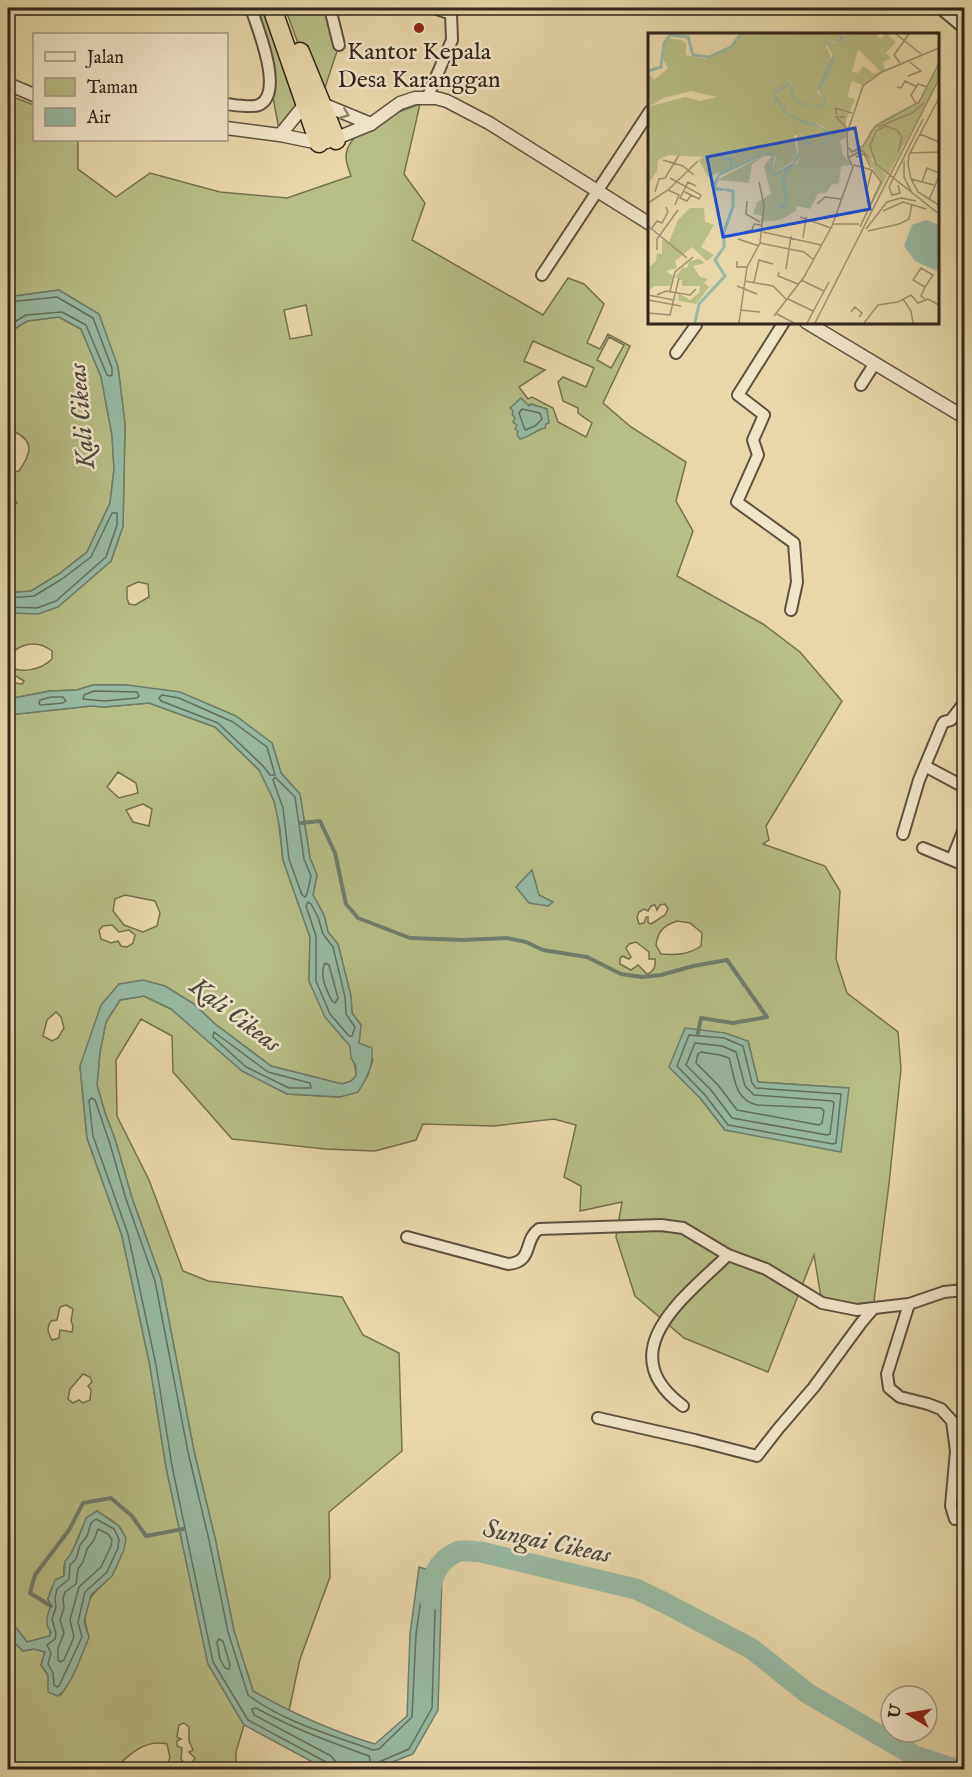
<svg xmlns="http://www.w3.org/2000/svg" width="972" height="1777" font-family="'IM FELL English',serif">
  <rect width="100%" height="100%" fill="#e7d7a9"/>
  <filter id="stains"><feTurbulence type="fractalNoise" baseFrequency=".00333" numOctaves="4"/><feColorMatrix values="0 0 0 0 .2 0 0 0 0 .09 0 0 0 0 .02 0 0 0 .5 -.17"/></filter>
  <radialGradient id="worn" r=".72"><stop offset=".6" stop-color="#630" stop-opacity="0"/><stop offset="1" stop-color="#630" stop-opacity=".3"/></radialGradient>
  <g fill="#b7be86" stroke="#747250" stroke-width="1.5" fill-rule="evenodd">
    <path d="M251 8H272L306 103 280 135 264 49Z"/>
    <path d="M285 8H330L339 45 320 103Z"/>
    <path d="M8 95 34 105V140H78V169L116 197 150 173 220 192 287 198 351 176C349 170 346 163 346 157 346 128 399 112 420 104L404 174 425 203 412 240 543 315 568 278 584 284 604 304 587 343 600 349 608 334 630 346 603 403 631 427 686 462 676 501 693 531 677 576 763 624 800 652 842 701 766 826 769 840 763 844 825 866 840 891 836 959 847 993 898 1032 901 1069 889 1184 873 1309 822 1303 814 1255 768 1372 684 1338 635 1296 616 1237 622 1202 580 1211 581 1186 564 1177 576 1125 554 1119 494 1126 423 1124 416 1140 375 1151 325 1149 232 1139 173 1072 172 1036 141 1019 116 1060 117 1116 149 1180 183 1271 208 1281 342 1297 363 1335 399 1353 402 1451 329 1512 330 1577 300 1659 289 1711 253 1691 234 1631 215 1538 194 1451 161 1279 132 1198 115 1139 105 1113 97 1085 100 1052 106 1022 120 1000 144 996 171 1009 268 1084 287 1094 340 1097 367 1077 373 1060 359 1043 361 1025 352 1013 351 996 338 944 328 932 324 915 313 895 317 875 310 858 300 794 281 773 272 743 127 685H93L77 690 50 691 8 699V686L15 683 22 684 24 681 16 676H8V666C21 674 41 670 52 659V651C37 639 20 643 8 657V613L93 575 111 561 123 526 125 424 118 367 59 290 8 297ZM306 305 312 335 290 339 284 310ZM609 337 624 345 611 368 597 360ZM533 341 594 368 586 387 563 377 558 382 563 401 578 408V413L592 423 586 437 558 422 553 408 532 397 528 399 519 387 545 370 524 361ZM531 404 547 409 535 432 529 435 514 411ZM138 582 148 584 149 597 135 605 129 604 127 598V587ZM665 904 668 909 665 915 651 924 648 922V917H646L644 923 639 924 637 917 639 912 644 909 648 911 651 906 655 905 657 910 660 905ZM677 921 690 923 702 933 701 946C688 955 676 955 661 954L656 945C658 931 663 926 677 921ZM636 942 649 952V959H655C656 967 654 971 647 974L638 965 631 970 620 964V959L622 956 629 959 631 957 626 948 629 944ZM748 1041 758 1082 849 1088 725 1130 701 1099Z"/>
    <path d="M59 317 81 329 101 376 112 435 114 469 110 503 87 552 59 574 31 591 8 593V504L13 507 17 503 10 492H8V473L19 471C30 455 36 442 15 432L8 435V333L27 321Z"/>
    <path d="M149 703 215 727 259 770 265 779 277 809 283 860 310 937 309 981 342 1037 351 1046C351 1057 356 1065 356 1076L351 1081 342 1084 271 1066 215 1024 194 1004 165 986 119 984 80 1066 87 1138 122 1236 150 1366 166 1467 208 1664 244 1725 236 1752V1769H164L170 1758 167 1744C148 1739 131 1752 119 1765L120 1769H8V1637L23 1651 34 1649 45 1652 41 1665 61 1695 74 1672 89 1637C78 1605 89 1598 110 1577 114 1573 116 1566 118 1561 133 1532 121 1526 97 1511 93 1515 86 1521 83 1526 77 1539 73 1554 64 1566V1576L52 1587 48 1599 51 1606 50 1636 27 1642 14 1625 8 1630V791L13 783 8 763V715L91 706 104 707ZM118 772 136 783 138 793 119 798 107 787ZM143 804 152 809 149 826 133 822 126 810ZM125 895 155 901 160 913 157 926 143 932 124 925 113 911 115 899ZM112 925 119 932 129 930 135 935 133 943 127 947 121 946 118 941 111 943 101 939 99 930 103 926ZM56 1012 61 1017 64 1028 58 1038 52 1041 43 1036 47 1020ZM66 1305 73 1309 71 1321 73 1326 72 1332 60 1330 59 1338 52 1340C48 1333 46 1328 51 1321L57 1320 60 1307ZM83 1374 90 1377 92 1382 88 1386 91 1390 90 1400 83 1403 79 1400 73 1403 68 1399 70 1389ZM184 1723 189 1727V1741L193 1750 189 1752 195 1758 192 1763 185 1764 181 1759 182 1748 177 1746V1741L181 1739 177 1737 179 1725Z"/>
  </g>
  <g fill="#98baa3" stroke="#6f7e6c" stroke-width="1.5">
    <path d="M59 290 99 314 118 367 125 424 123 526 111 561 58 607 38 614 8 613V593L31 591 59 574 87 552 110 503 114 469 112 435 101 377 81 329 59 317 27 321 8 333V297Z"/>
    <path d="M521 398 529 406 531 404 547 409 549 423 546 424 545 428C538 429 529 437 520 439L517 435 518 431 515 429 517 425 513 422 515 418 512 414 513 411 510 408Z"/>
    <path d="M93 685H127L180 692 236 716 272 743 281 773 300 794 310 858 317 875 313 895 324 915 328 932 338 944 351 996 352 1013 361 1025 359 1043 372 1048C374 1065 367 1078 358 1092L340 1097 287 1094 242 1071 171 1009 144 996 120 1000 106 1022 100 1052 97 1085 105 1113 115 1139 132 1198 161 1279 194 1451 215 1538 234 1631 253 1691C292 1713 332 1731 375 1744L407 1716 410 1634 419 1567 442 1574 438 1710 413 1754 375 1769 320 1766 244 1725 208 1664 166 1467 150 1366 122 1236 87 1138 80 1066 101 1005 119 984 143 980 165 986 194 1004 215 1024 271 1066 342 1084 351 1081 356 1076V1066L351 1058 350 1046 325 1017 309 981 310 937 283 860 280 829 274 801 259 770 215 727 149 703 104 707 91 706 8 715V699L50 691 77 690Z"/>
    <path d="M532 870 539 895 553 902 548 906 529 903 516 887Z"/>
    <path d="M685 1028 725 1033 748 1041 758 1082 849 1088 841 1152 725 1130 701 1099 669 1067Z"/>
    <path d="M97 1511 119 1526 126 1538 124 1550 112 1576 91 1595 84 1622 89 1637C83 1651 70 1691 57 1696L48 1692V1675L41 1665 45 1652 34 1649 23 1651 8 1637V1630L14 1625 27 1642 50 1636 51 1632C44 1624 47 1615 51 1606L48 1599 55 1580 64 1576 65 1561C73 1555 82 1529 86 1518Z"/>
  </g>
  <g fill="none" stroke-linecap="round" stroke-linejoin="round">
    <g stroke="#64705e" stroke-width="1.5">
      <path d="M8 302 57 297 93 318 112 368V375L110 376 107 375 86 325 62 312 26 315 8 326"/>
      <path d="M522 409 540 413 542 419 535 426 525 430 519 413Z"/>
      <path d="M8 598 34 596 62 579 91 557 112 513H117V525L106 557 56 601 37 608 8 607"/>
      <path d="M94 691 137 692 139 696 137 698 104 701 83 699 84 695Z"/>
      <path d="M162 695 179 698 233 722 267 747 275 775H270L263 766 218 723 161 701 159 698Z"/>
      <path d="M51 697H63L66 701 63 703 41 705 39 704 40 700Z"/>
      <path d="M275 777 295 797 304 859 311 876 307 894 305 897 302 895 289 859 283 808 273 780Z"/>
      <path d="M308 902 311 904 318 917 323 934 333 947 345 997 346 1014 355 1027 352 1036H349L330 1014 316 981V936L306 906Z"/>
      <path d="M325 963 329 965 338 998 335 1003 332 1001C326 989 319 975 325 963Z"/>
      <path d="M214 1032 268 1072 310 1083 311 1088H289L246 1067 213 1037Z"/>
      <path d="M689 1035 724 1038 743 1046 752 1083 756 1088 841 1094 836 1143 833 1144 728 1125 705 1095 677 1066Z"/>
      <path d="M695 1043 722 1046 736 1052 745 1086 754 1095 832 1101 834 1103 830 1134 827 1135 732 1118 711 1090 686 1065Z"/>
      <path d="M701 1052 720 1055 729 1058C735 1077 734 1100 757 1105L821 1108 824 1111 822 1123 819 1125 737 1110 718 1085 696 1063 698 1054Z"/>
      <path d="M96 1519 114 1529 119 1539 118 1548 107 1572 85 1592 78 1622 82 1637 59 1686 57 1687 54 1685 53 1673 48 1664 51 1653 47 1645 55 1639 56 1634 52 1619 56 1607 55 1599 57 1589 69 1579 70 1565 76 1559 80 1545 87 1536 91 1523Z"/>
      <path d="M98 1529 108 1534 112 1540 111 1546 101 1567 79 1587 70 1620 74 1637 64 1660 60 1662 58 1660V1648L64 1633 60 1620 64 1608 63 1598 65 1592 76 1584 78 1569 83 1562 87 1549 94 1540Z"/>
      <path d="M219 1639 223 1641 230 1665 229 1669 225 1668 220 1659 217 1642Z"/>
      <path d="M330 1770 326 1762 248 1720 213 1662 172 1466 156 1365 128 1234 93 1136 89 1101 91 1098 95 1100 109 1141 126 1199 155 1281 188 1452 209 1540 228 1632 248 1695C284 1722 331 1735 373 1750L379 1749 412 1717 416 1634 424 1578 427 1576 436 1580 432 1708 409 1749 379 1762 375 1770"/>
      <path d="M337 1770 336 1762 331 1756 254 1715 252 1709 256 1708C292 1728 330 1742 369 1756L370 1759 368 1770"/>
    </g>
    <g stroke="#6f7e6c" stroke-width="4">
      <path d="M301 823 320 821 335 853 346 904 358 918 410 938 463 940 507 938 526 942 543 950 587 957 621 974 642 977 661 975 693 966 727 960 767 1017 733 1023 701 1018 698 1033"/>
      <path d="M51 1606 30 1593 35 1575 69 1530 83 1503 111 1498 132 1516 146 1536 183 1529"/>
    </g>
    <path stroke="#98baa3" stroke-width="21" d="M430 1600C430 1580 437 1560 457 1552 463 1549 474 1552 481 1552L636 1589 665 1603 752 1649 807 1693 915 1756 958 1770"/>
    <defs>
      <g id="minor">
        <path d="M330 8 339 45"/>
        <path d="M434 8 451 14"/>
        <path d="M940 8 964 28"/>
        <path d="M428 96 452 40 451 14 455 8"/>
        <path d="M226 104C235 105 251 108 259 105 285 93 257 27 251 8"/>
        <path d="M542 275 650 111"/>
        <path d="M784 322 738 395 764 415 753 440 758 455 737 502 794 543 797 582 791 610"/>
        <path d="M676 353 696 325V322"/>
        <path d="M861 385 875 363"/>
        <path d="M925 766 964 787"/>
        <path d="M903 834 919 780 942 725 944 722 951 720 964 703"/>
        <path d="M923 848 964 865"/>
        <path d="M952 859 964 829"/>
        <path d="M407 1237 508 1264C534 1262 523 1240 539 1229L661 1225 683 1228 728 1255 766 1269 822 1303 857 1310 909 1304 944 1292 964 1290"/>
        <path d="M909 1304 887 1374 889 1388 900 1397 928 1404 941 1409 952 1421 956 1451 951 1506 955 1519"/>
        <path d="M683 1406C609 1351 686 1296 728 1255"/>
        <path d="M598 1418 695 1440 757 1456 778 1429 814 1387 861 1323 873 1309"/>
      </g>
      <g id="tertiary">
        <path d="M8 84 34 95"/>
        <path d="M320 103 371 124"/>
        <path d="M226 128 280 135 319 143 327 142 371 124 400 103 415 98H436L447 101 489 123 650 224"/>
        <path d="M280 135 306 103"/>
        <path d="M806 322 964 417"/>
      </g>
      <g id="motorway">
        <path d="M272 8 319 143"/>
        <path d="M300 52 336 140"/>
      </g>
    </defs>
    <use href="#minor" stroke="#5e523e" stroke-width="14"/>
    <use href="#tertiary" stroke="#5e523e" stroke-width="15"/>
    <use href="#motorway" stroke="#31251a" stroke-width="21"/>
    <use href="#minor" stroke="#efe5c7" stroke-width="10"/>
    <use href="#tertiary" stroke="#efe5c7" stroke-width="12"/>
    <use href="#motorway" stroke="#e7d7a9" stroke-width="18"/>
  </g>
  <defs><path id="oneway-chevron" d="M-2-3.5L2.5 0L-2 3.5" fill="none" stroke-width="1.6" stroke-linecap="round" stroke-linejoin="round" transform="scale(1.5)"/></defs>
  <use stroke="#908570" href="#oneway-chevron" transform="translate(345 114) rotate(22)"/>
  <circle fill="#8f2418" stroke="#efe5c7" stroke-width="2" cx="419" cy="28" r="6"/>
  <g text-anchor="middle" dominant-baseline="central" stroke-width="5" stroke-linejoin="round" paint-order="stroke">
    <g font-size="24" fill="#31251a" stroke="#efe5c7">
      <text x="419" y="52">Kantor Kepala<tspan x="419" dy="28">Desa Karanggan</tspan></text>
    </g>
    <g font-size="26" font-style="italic" fill="#4b4a3c" stroke="#efe5c7">
      <text transform="translate(82 416) rotate(-95)">Kali Cikeas</text>
      <text transform="translate(235 1015) rotate(37)">Kali Cikeas</text>
      <text transform="translate(547 1542) rotate(12)">Sungai Cikeas</text>
    </g>
  </g>
  <g transform="translate(648 33)">
    <rect width="291" height="291" fill="#e7d7a9"/>
    <path d="M93 1H194L190 8H180L178 12 184 27 169 56 170 61 176 64 171 57 187 23 179 10H189L197 5 196 1H228L232 6 238 1 248 9 238 20 243 25 235 29 237 37 217 50 211 60 214 52 204 48 199 64 207 66 198 87V104L192 108 195 122 205 132 193 133 191 150 183 152 179 159 170 161 162 176 149 173 148 178 132 187 112 189 114 183 105 181 109 169 123 161 116 133 124 123H116L104 131 101 150 69 147 118 121 126 123 121 137 122 142H126L146 133 149 130 151 114 148 106 150 102 162 113 173 112 182 108 183 105 178 96 174 93 149 87 131 71 127 61 131 57 141 52 145 62 142 48 126 59 129 71 152 90 175 96 181 107 167 112 151 100 146 103 150 125 123 142 128 125 127 121 119 119 60 144 51 127 55 124 20 122 10 127 9 138 0 151V100L3 99 0 91 4 89 0 91V40L6 47 20 35 14 24 16 10 21 5 33 7 38 10V22L58 26 83 14ZM210 17 214 20 232 38 226 41 215 33 210 40 204 39ZM43 58 69 64 52 68 37 64 0 74 16 65ZM291 30V46L240 142 224 125 223 105 224 127 239 143 212 194 233 148 216 121 203 123 213 117 200 121 216 113 222 98 233 88 271 69ZM42 175H56L57 189 66 192 53 214 66 222 59 228 44 214 27 228 29 235 18 238 25 243 22 253H6L0 258V235L8 228 9 220 14 221V207L21 209 30 187ZM51 226 57 230 45 233 52 244 60 246 56 250 61 254 48 271 31 268 30 260 42 267 51 260 52 253H34V247L27 244 35 234 39 235 41 228Z" fill="#b7be86" fill-rule="evenodd"/>
    <path d="M194 1 197 5 193 9 180 10 187 23 179 46 171 57 178 67 176 73 165 75 148 69 144 64 141 52 127 61 140 80 178 96 183 105 182 108 173 112 162 113 150 102 152 121 146 133 126 143 122 142 121 137 126 123 118 121 71 143 68 154 83 157 68 158 65 150 72 139 114 121 119 119 127 121 123 142 145 130 151 119 149 100 167 112 181 107 175 96 152 90 137 80 126 66V59L141 48 149 67 165 74 175 71 176 66 169 56 185 22 178 9 190 8ZM278 187 291 192V239L267 228 256 213 264 192Z" fill="#98baa3"/>
    <path fill="none" stroke="#98baa3" stroke-width="3" d="M0 38 13 34 16 10 22 2 40 4 45 22 61 24 83 14 93 1M74 125 83 126V136M132 170 135 175 139 171 135 144 143 134M47 290 51 271 77 243 67 227 76 214V199L85 173V158L79 157"/>
    <path fill="none" stroke="#9e9070" stroke-width="1.5" d="M248 1 273 21M259 27 273 38 260 43M252 30 246 22 261 1M249 54 253 55 257 48 269 54M291 65 261 122 260 131 263 146 270 159 291 172M268 71 263 62 270 51 279 54M189 82 187 75 204 80M197 84H188L199 95M230 94 264 80 276 70M272 101 291 109M201 115 204 119 215 113 227 93 271 69 291 30M250 119 254 105 249 97 238 93 228 98 222 113 228 131 291 181M262 120 291 119M208 124 216 121 223 135M200 125 214 117 221 125M15 127 35 133 46 142M256 128V144L263 158M206 132 224 137 219 156M22 145 53 162 51 166 35 158M263 146 286 152M274 149 279 135 291 140M250 152 252 160 244 162 241 154 275 86M20 157 31 162 27 172M7 159 11 146 17 145 31 122M43 162 39 168 32 165 40 149 48 153M281 167 291 143M99 168 98 181 112 189M0 170 20 157 50 128M169 171 177 164 193 166M235 178 255 169 278 176M152 184 183 195M184 191H211M0 193 39 225M212 194 233 149 224 137M4 195 9 188 14 190 20 179 18 174M218 196 239 169 253 165 268 168M220 198 251 191 261 186 264 171M96 199 104 197 106 191 113 192M115 199 173 212M155 205 158 184M90 206 111 213M112 210 156 219 166 227M9 217V206L30 177M89 228V234H99L112 210 116 172 111 149M138 236 143 203M131 239 130 243 150 251M153 247 176 258M97 248 125 253 139 267M106 249 111 227 125 231M89 253 109 261M277 254 285 242 273 235 265 247 277 254 273 263 277 266M22 258 27 239 45 224M0 262 26 267M9 262 18 258 42 262 48 256M140 266 165 278M255 266 263 278 265 290M0 267 33 273M92 277 112 279M203 279 207 274 214 280 211 284M0 280 22 282 31 245M129 281 146 290M126 283 156 244 184 193 205 134 200 124 199 100 215 53 234 39 291 15M91 290 99 234M159 290 181 249M167 290 291 46M216 290 230 272 250 269 263 262 270 270 280 266 291 272"/>
    <path fill="#1d4ed8" fill-opacity="0.15" stroke="#1d4ed8" stroke-width="3" d="M207 95 222 176 75 204 59 124Z"/>
    <rect width="291" height="291" fill="none" stroke="#31251a" stroke-width="3"/>
  </g>
  <rect width="972" height="1777" fill="none" stroke="#e7d7a9" stroke-width="30"/>
  <rect x="9" y="9" width="954" height="1759" fill="none" stroke="#31251a" stroke-width="3"/>
  <rect x="15" y="15" width="942" height="1747" fill="none" stroke="#31251a" stroke-width="1.5"/>
  <rect x="33" y="33" width="195" height="108" fill="#efe5c7" stroke="#a39882" stroke-width="1.5"/>
  <rect x="45" y="52" width="30" height="9" fill="#efe5c7" stroke="#a39882" stroke-width="1.5"/>
  <text x="87" y="63" font-size="18" fill="#31251a">Jalan</text>
  <rect x="45" y="78" width="30" height="18" fill="#b7be86" stroke="#a39882" stroke-width="1.5"/>
  <text x="87" y="93" font-size="18" fill="#31251a">Taman</text>
  <rect x="45" y="108" width="30" height="18" fill="#98baa3" stroke="#a39882" stroke-width="1.5"/>
  <text x="87" y="123" font-size="18" fill="#31251a">Air</text>
  <g transform="translate(909 1714) rotate(281)"><circle r="28" fill="#efe5c7" stroke="#a39882" stroke-width="1.5"/>
  <path d="M0-4.5L10 22L0 15L-10 22Z" fill="#8f2418"/>
  <text y="-9" font-size="16" font-weight="bold" text-anchor="middle" fill="#31251a">U</text>
  </g>
  <rect width="100%" height="100%" filter="url(#stains)"/>
  <rect width="100%" height="100%" fill="url(#worn)"/>
</svg>
